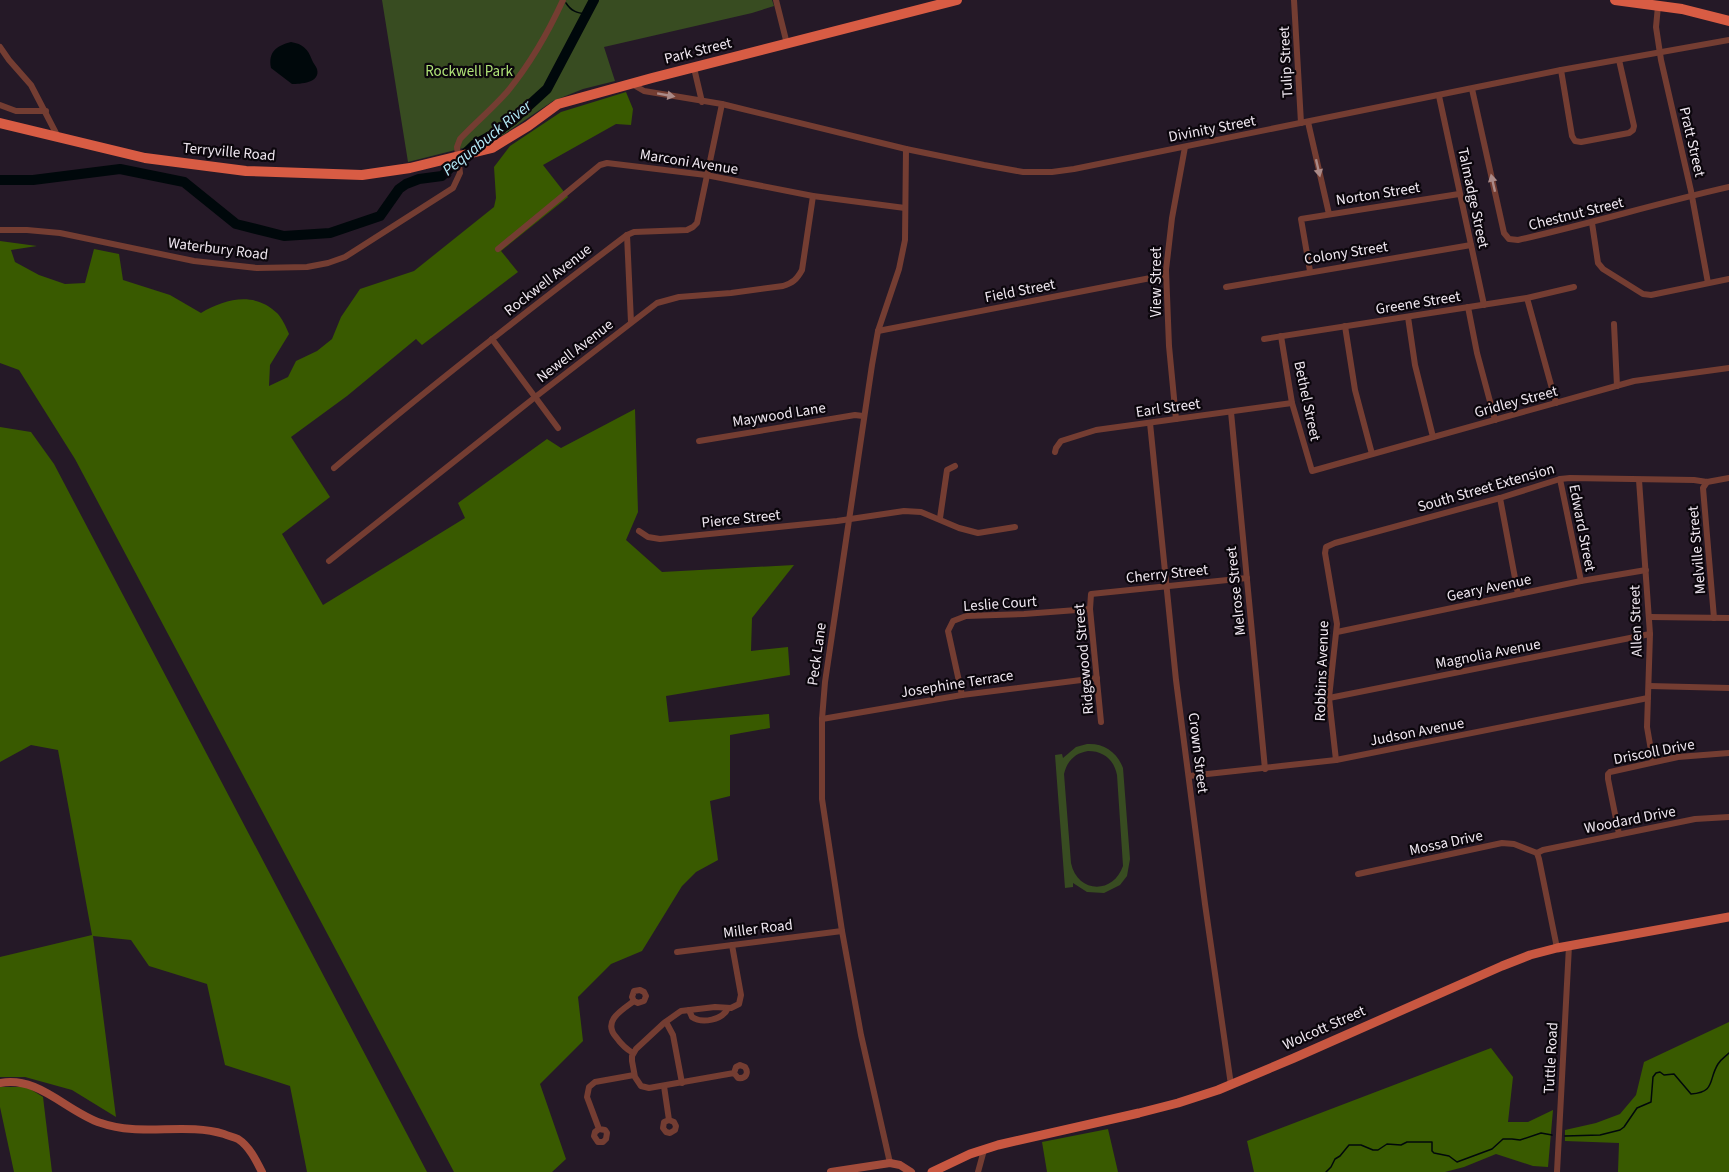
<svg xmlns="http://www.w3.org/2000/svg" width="1729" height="1172" font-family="'Source Sans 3',sans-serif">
  <rect width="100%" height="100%" fill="#251927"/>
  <g fill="#384c21" fill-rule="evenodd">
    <path d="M382 0H772L774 6 752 13 604 47 615 81 583 89 553 101 503 135 483 143 408 162Z"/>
    <path d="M1087 744C1104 743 1117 752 1123 768L1130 859 1127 876 1120 885 1104 893 1087 892 1073 883V887L1065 888 1055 755 1062 754 1063 758 1076 747ZM1088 751C1104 751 1114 760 1117 775L1123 866C1113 895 1077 893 1071 863L1064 774C1067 761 1075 753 1088 751Z"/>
  </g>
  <g fill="#395a00">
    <path d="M626 92 633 109 631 125 616 124 543 165 568 197 501 251 518 272 422 345 416 339 347 396 291 437 330 497 282 534 323 605 465 518 458 503 547 439 561 448 635 409 638 512 626 540 662 572 794 565 752 618 751 651 788 647 790 675 666 696 669 722 769 714 770 728 730 735V796L710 801 718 860 696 872 682 886 642 951 611 964 578 997 583 1041 540 1084 566 1159 552 1172H454L75 459 19 370 0 363V241L37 246 11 250 15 262 39 275 65 284 85 283 94 249 119 254 123 280 170 295 201 313C225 299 254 291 277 313 282 318 286 327 289 334L270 365 269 386 288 377 296 361 317 351 332 339 341 317 360 289 414 271 494 207 496 198 494 167 510 146 561 112Z"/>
    <path d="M0 427 31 432 54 464 427 1172H307L290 1086 225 1065 207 984 149 966 131 940 93 936 116 1117 72 1090 25 1077H0V957L92 935 58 750 31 745 0 762Z"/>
    <path d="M1729 1022V1172H1618L1619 1143 1565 1141V1130L1596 1123 1620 1114 1636 1095 1644 1062Z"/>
    <path d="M1491 1048 1513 1077 1508 1122H1528L1553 1110 1548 1167 1533 1166 1496 1154 1464 1167 1445 1172H1254L1247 1141Z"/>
    <path d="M0 1087H27L43 1097 52 1172H14L0 1107Z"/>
    <path d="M1108 1129 1118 1172H1047L1042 1142Z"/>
  </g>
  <path fill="#00080b" d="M291 42C303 44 308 49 312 60 313 63 316 66 317 69 321 83 300 84 292 84L271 68C268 52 276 46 291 42Z"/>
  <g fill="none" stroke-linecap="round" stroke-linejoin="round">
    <g stroke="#00080b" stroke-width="1.5">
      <path d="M566 3C571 11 577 13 586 14"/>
      <path d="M1565 1136 1600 1135 1620 1130 1624 1127 1637 1108 1651 1102 1653 1077 1656 1073 1660 1072 1664 1075 1674 1074 1691 1094C1716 1092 1708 1080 1718 1064 1721 1059 1725 1057 1729 1053"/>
      <path d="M1326 1172 1331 1167 1335 1159 1340 1156 1349 1145H1361L1373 1150H1378L1387 1144 1401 1145 1407 1142H1432V1151L1434 1153 1449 1156 1457 1162 1492 1149 1503 1139H1512L1520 1140 1541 1133 1552 1135"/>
    </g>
    <path stroke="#00080b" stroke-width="10" d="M0 180H33L120 169 184 182 236 224 284 236 330 233 380 216 399 189 406 184 419 179 442 176 474 145 494 134 513 120 547 89 594 0"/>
    <g stroke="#743d32" stroke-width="6">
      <path d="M776 0 787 44"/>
      <path d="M1294 0 1301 123"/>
      <path d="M1658 6 1656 27 1661 60 1691 191 1708 283"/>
      <path d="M0 47 9 60 31 85 58 137"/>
      <path d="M694 68 702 102"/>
      <path d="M1561 70 1572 136 1575 141 1581 142 1629 133 1633 130 1634 126 1619 60"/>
      <path d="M632 84 644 91 722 104 906 149 984 165 1023 172H1052L1074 169 1561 70 1729 40"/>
      <path d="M1472 89 1504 233 1509 239 1518 240C1589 224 1658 203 1729 187"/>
      <path d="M1439 96 1484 305"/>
      <path d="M0 105 16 111H46"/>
      <path d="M1308 122 1329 214"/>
      <path d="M1592 223 1598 263 1603 269 1643 294 1651 295 1729 279"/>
      <path d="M0 230H27L60 233 194 261 257 268 307 267 328 263 345 257 453 188 460 173 457 147 460 139C475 123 492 109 507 92 530 64 548 33 563 0"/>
      <path d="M627 235 631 322"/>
      <path d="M498 249 600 165 607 163 706 175 813 196 905 208"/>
      <path d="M1310 271 1301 219 1459 194"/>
      <path d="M1226 287 1471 245"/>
      <path d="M1527 298 1556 403"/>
      <path d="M1468 307 1477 353 1495 420"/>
      <path d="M1408 317 1415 365 1433 437"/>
      <path d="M1614 324 1617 386"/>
      <path d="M1345 326 1355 390 1372 454"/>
      <path d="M878 331 1166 275"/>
      <path d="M1281 336 1292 403 1312 471 1634 381 1729 368"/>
      <path d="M492 339 558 428"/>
      <path d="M1264 339 1527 298 1574 287"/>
      <path d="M1231 412 1265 769"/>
      <path d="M1176 419 1169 346 1166 270 1172 218 1185 147"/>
      <path d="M1150 423 1176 680 1205 904 1231 1085"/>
      <path d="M699 441 855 415 863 416"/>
      <path d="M1055 452 1056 448 1061 441 1096 430 1292 403"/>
      <path d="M334 468C429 387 528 310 627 235L634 232 687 230 693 227 697 223 722 104"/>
      <path d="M1560 479 1581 581"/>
      <path d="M1639 480 1650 634 1647 727 1653 762"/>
      <path d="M1707 482 1703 488 1714 618"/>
      <path d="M1500 498 1518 594"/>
      <path d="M940 518 947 470 955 466"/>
      <path d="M639 531 648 537 660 539 837 521 904 511 921 512 959 528 978 533 1015 527"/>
      <path d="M329 561 534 398 657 303 679 297 731 293 783 286C793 283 797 279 802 270L813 196"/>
      <path d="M1650 617 1729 618"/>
      <path d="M1337 632 1581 581 1646 570"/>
      <path d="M1649 686 1729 688"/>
      <path d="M962 695 948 631 953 621 966 616 1024 614 1090 609"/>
      <path d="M1329 698 1650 634"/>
      <path d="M822 719 962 695 1097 678"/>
      <path d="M1101 722 1090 609 1091 594 1247 578"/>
      <path d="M1336 760 1329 698 1337 624 1325 553 1326 547 1335 543 1500 498 1560 479 1570 478 1694 480 1707 482 1729 478"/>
      <path d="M1189 776 1336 760 1648 698"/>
      <path d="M1619 834 1608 779V774L1610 772 1678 757 1729 753"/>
      <path d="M1537 853 1543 850 1695 819 1729 817"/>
      <path d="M1537 853 1539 859 1557 948"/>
      <path d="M1358 874 1502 843 1514 844 1537 853"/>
      <path d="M732 945 741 995 739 1004 731 1008 715 1007 681 1011 664 1023 636 1049 632 1056V1061L635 1077 641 1086 649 1088 734 1073 738 1078C746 1079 749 1073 745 1067L740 1065 736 1067 734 1073"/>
      <path d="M677 952 842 931"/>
      <path d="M689 1010 692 1017C702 1024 723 1020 728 1008"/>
      <path d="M666 1022 673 1035 682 1083"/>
      <path d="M633 1053C626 1049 621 1044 616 1037 602 1021 622 1010 634 1001L638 1003 644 1001 646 996 644 992 640 990 634 991 632 997 634 1001"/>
      <path d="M664 1086 669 1120 664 1122 663 1128 666 1132 670 1133 675 1130 676 1126 674 1122 669 1120"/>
      <path d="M599 1129 605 1130 607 1133 606 1139 603 1142H598L594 1136 595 1132 599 1129 587 1097 589 1087 595 1082 634 1075"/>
      <path d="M890 1163 861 1035 842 931 822 799V719L825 682 872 365 878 331 899 269 905 240 906 149"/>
      <path d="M978 1172 984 1150"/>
      <path d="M1557 1172 1569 946"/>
    </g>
    <g stroke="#a34c3b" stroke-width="8">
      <path d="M0 1083C38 1075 67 1112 101 1123 140 1137 185 1122 224 1134 228 1136 234 1137 238 1139 249 1146 256 1160 262 1172"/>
      <path d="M831 1172 890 1163 900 1165 911 1172"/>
    </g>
    <path stroke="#c85741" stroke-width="9" d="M932 1172 970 1154 998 1145 1139 1113 1178 1103 1218 1090 1294 1058 1502 966 1530 955 1557 948 1729 917"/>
    <g stroke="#d85c44" stroke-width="10">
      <path d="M1615 0 1682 9 1729 21"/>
      <path d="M0 123 145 158 246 171 362 175 410 168 492 148 528 126 558 104 652 78 957 0"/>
    </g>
  </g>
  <defs><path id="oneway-solid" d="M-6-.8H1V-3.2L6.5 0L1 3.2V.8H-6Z" transform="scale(1.5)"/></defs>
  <g fill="#ab8a88">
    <use href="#oneway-solid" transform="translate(666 95) rotate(10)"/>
    <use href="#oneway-solid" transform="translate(1318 168) rotate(77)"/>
    <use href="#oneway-solid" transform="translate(1493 183) rotate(-103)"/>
  </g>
  <g text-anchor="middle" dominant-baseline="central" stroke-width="4.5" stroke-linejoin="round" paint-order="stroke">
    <g font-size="15" fill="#efe7f0" stroke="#0b060c">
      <text transform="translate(698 51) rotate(-14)">Park Street</text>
      <text transform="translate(1286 62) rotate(-93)">Tulip Street</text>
      <text transform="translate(1212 129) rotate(-11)">Divinity Street</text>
      <text transform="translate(1692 142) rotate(77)">Pratt Street</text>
      <text transform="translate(229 152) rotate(5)">Terryville Road</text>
      <text transform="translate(689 162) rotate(9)">Marconi Avenue</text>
      <text transform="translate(1378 194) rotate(-9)">Norton Street</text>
      <text transform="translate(1473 198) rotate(78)">Talmadge Street</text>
      <text transform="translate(1576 214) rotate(-14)">Chestnut Street</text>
      <text transform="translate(218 249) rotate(7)">Waterbury Road</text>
      <text transform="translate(1346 253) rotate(-9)">Colony Street</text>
      <text transform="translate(548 280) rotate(-38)">Rockwell Avenue</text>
      <text transform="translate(1156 282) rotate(-90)">View Street</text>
      <text transform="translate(1020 291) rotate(-11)">Field Street</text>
      <text transform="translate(1418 303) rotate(-9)">Greene Street</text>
      <text transform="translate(575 351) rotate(-38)">Newell Avenue</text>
      <text transform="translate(1307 401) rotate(78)">Bethel Street</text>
      <text transform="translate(1516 402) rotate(-15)">Gridley Street</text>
      <text transform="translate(1168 408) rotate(-8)">Earl Street</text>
      <text transform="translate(779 415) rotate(-9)">Maywood Lane</text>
      <text transform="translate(1486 488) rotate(-16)">South Street Extension</text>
      <text transform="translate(741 519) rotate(-6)">Pierce Street</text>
      <text transform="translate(1582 528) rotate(79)">Edward Street</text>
      <text transform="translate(1697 550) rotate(-95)">Melville Street</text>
      <text transform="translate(1167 574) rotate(-6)">Cherry Street</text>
      <text transform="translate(1489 588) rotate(-12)">Geary Avenue</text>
      <text transform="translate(1236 591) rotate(-96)">Melrose Street</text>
      <text transform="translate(1000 604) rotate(-4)">Leslie Court</text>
      <text transform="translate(1636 621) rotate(-92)">Allen Street</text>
      <text transform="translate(817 654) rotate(-82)">Peck Lane</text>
      <text transform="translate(1488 654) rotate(-11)">Magnolia Avenue</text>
      <text transform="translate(1084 659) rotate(-95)">Ridgewood Street</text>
      <text transform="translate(1322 671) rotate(-88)">Robbins Avenue</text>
      <text transform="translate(957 684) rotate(-9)">Josephine Terrace</text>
      <text transform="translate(1417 732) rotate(-11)">Judson Avenue</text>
      <text transform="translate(1654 752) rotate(-11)">Driscoll Drive</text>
      <text transform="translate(1198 753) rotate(83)">Crown Street</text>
      <text transform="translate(1630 820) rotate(-11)">Woodard Drive</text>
      <text transform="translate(1446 843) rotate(-12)">Mossa Drive</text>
      <text transform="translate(758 929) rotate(-7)">Miller Road</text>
      <text transform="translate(1324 1028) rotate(-24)">Wolcott Street</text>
      <text transform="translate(1551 1058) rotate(-87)">Tuttle Road</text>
    </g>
    <g font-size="15" fill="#afe277" stroke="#0b060c">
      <text x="469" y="71">Rockwell Park</text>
    </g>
    <g font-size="16" font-style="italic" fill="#b3eaf7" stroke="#0b060c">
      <text transform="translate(487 138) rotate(-39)">Pequabuck River</text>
    </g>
  </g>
</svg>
